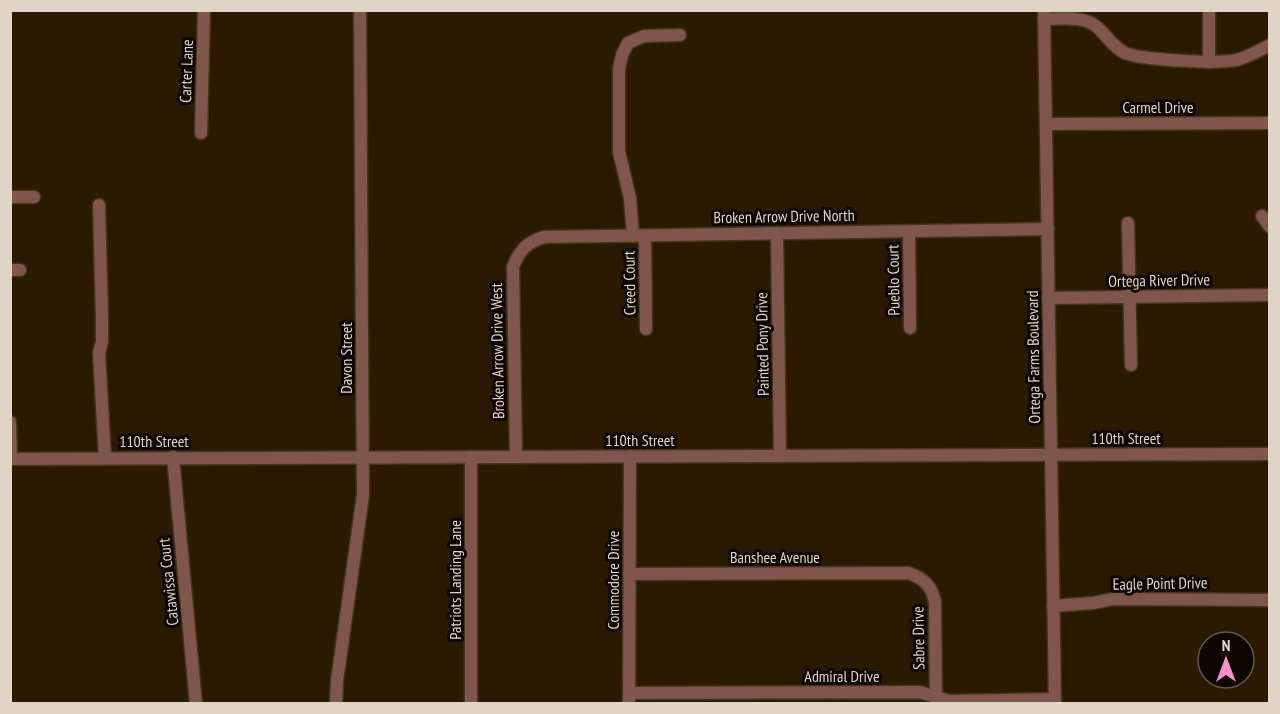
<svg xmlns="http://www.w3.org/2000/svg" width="1280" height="714" font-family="'PT Sans Narrow',sans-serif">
  <rect width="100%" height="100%" fill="#2b1a02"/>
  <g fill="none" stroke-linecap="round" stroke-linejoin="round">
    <defs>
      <g id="minor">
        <path d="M1044 10 1055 704"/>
        <path d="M1044 19C1061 19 1085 15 1098 28 1107 36 1113 47 1125 53 1142 60 1217 64 1236 60 1247 58 1259 50 1270 45"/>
        <path d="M1209 62V12"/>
        <path d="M1046 124 1270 123"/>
        <path d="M201 133 204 10"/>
        <path d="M10 197H34"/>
        <path d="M99 205 102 317V342L99 353 105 458"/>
        <path d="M1262 216 1270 227"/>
        <path d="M1128 223 1131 365"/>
        <path d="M909 231 910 328"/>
        <path d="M777 233 780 455"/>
        <path d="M633 236 630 198 619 152V69L622 55 628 43 644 36 680 35"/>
        <path d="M645 236 646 329"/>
        <path d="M10 270H20"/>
        <path d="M1048 298 1270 295"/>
        <path d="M10 422 11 459"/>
        <path d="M173 457 196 704"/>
        <path d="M516 457 513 267C519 251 527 242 544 237L1048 229"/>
        <path d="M10 459 1270 454"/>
        <path d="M629 574 909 573C924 579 932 586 935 602L936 702"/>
        <path d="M1053 606 1093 603 1113 599 1268 600"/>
        <path d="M629 693 920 692 949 701 1055 699"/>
        <path d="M336 704 337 681 363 495 360 10"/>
        <path d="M471 704V457"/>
        <path d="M629 704 630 456"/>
      </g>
    </defs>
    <use href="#minor" stroke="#44341d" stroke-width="15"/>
    <use href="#minor" stroke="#7f554c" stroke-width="12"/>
  </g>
  <g text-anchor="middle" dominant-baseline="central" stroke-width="6" stroke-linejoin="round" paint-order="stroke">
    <g font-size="16" fill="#dfd4c5" stroke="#0e0701">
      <text transform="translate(186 71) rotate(-88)">Carter Lane</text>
      <text x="1158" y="107">Carmel Drive</text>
      <text transform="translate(784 216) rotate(-1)">Broken Arrow Drive North</text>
      <text transform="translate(893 280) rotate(-91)">Pueblo Court</text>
      <text transform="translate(1159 280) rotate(-1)">Ortega River Drive</text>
      <text transform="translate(629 283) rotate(-91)">Creed Court</text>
      <text transform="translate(762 344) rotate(-91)">Painted Pony Drive</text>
      <text transform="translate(497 351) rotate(-91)">Broken Arrow Drive West</text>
      <text transform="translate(1033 357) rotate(-91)">Ortega Farms Boulevard</text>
      <text transform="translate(346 358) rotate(-90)">Davon Street</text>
      <text x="1126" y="438">110th Street</text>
      <text x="640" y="440">110th Street</text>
      <text x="154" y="441">110th Street</text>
      <text x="775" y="557">Banshee Avenue</text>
      <text transform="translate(455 580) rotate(-90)">Patriots Landing Lane</text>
      <text transform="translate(613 580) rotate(-90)">Commodore Drive</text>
      <text transform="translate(168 582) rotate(-96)">Catawissa Court</text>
      <text transform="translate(1160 583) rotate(-1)">Eagle Point Drive</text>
      <text transform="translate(918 638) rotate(-91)">Sabre Drive</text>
      <text x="842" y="676">Admiral Drive</text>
    </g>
  </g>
  <rect width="1280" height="714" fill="none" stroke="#dfd4c5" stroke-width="24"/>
  <g transform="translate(1226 660)"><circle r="28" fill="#0e0701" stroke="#62594f" stroke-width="1.5"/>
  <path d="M0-4.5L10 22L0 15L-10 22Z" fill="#f890cb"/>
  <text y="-9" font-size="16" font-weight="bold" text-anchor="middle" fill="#dfd4c5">N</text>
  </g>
</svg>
